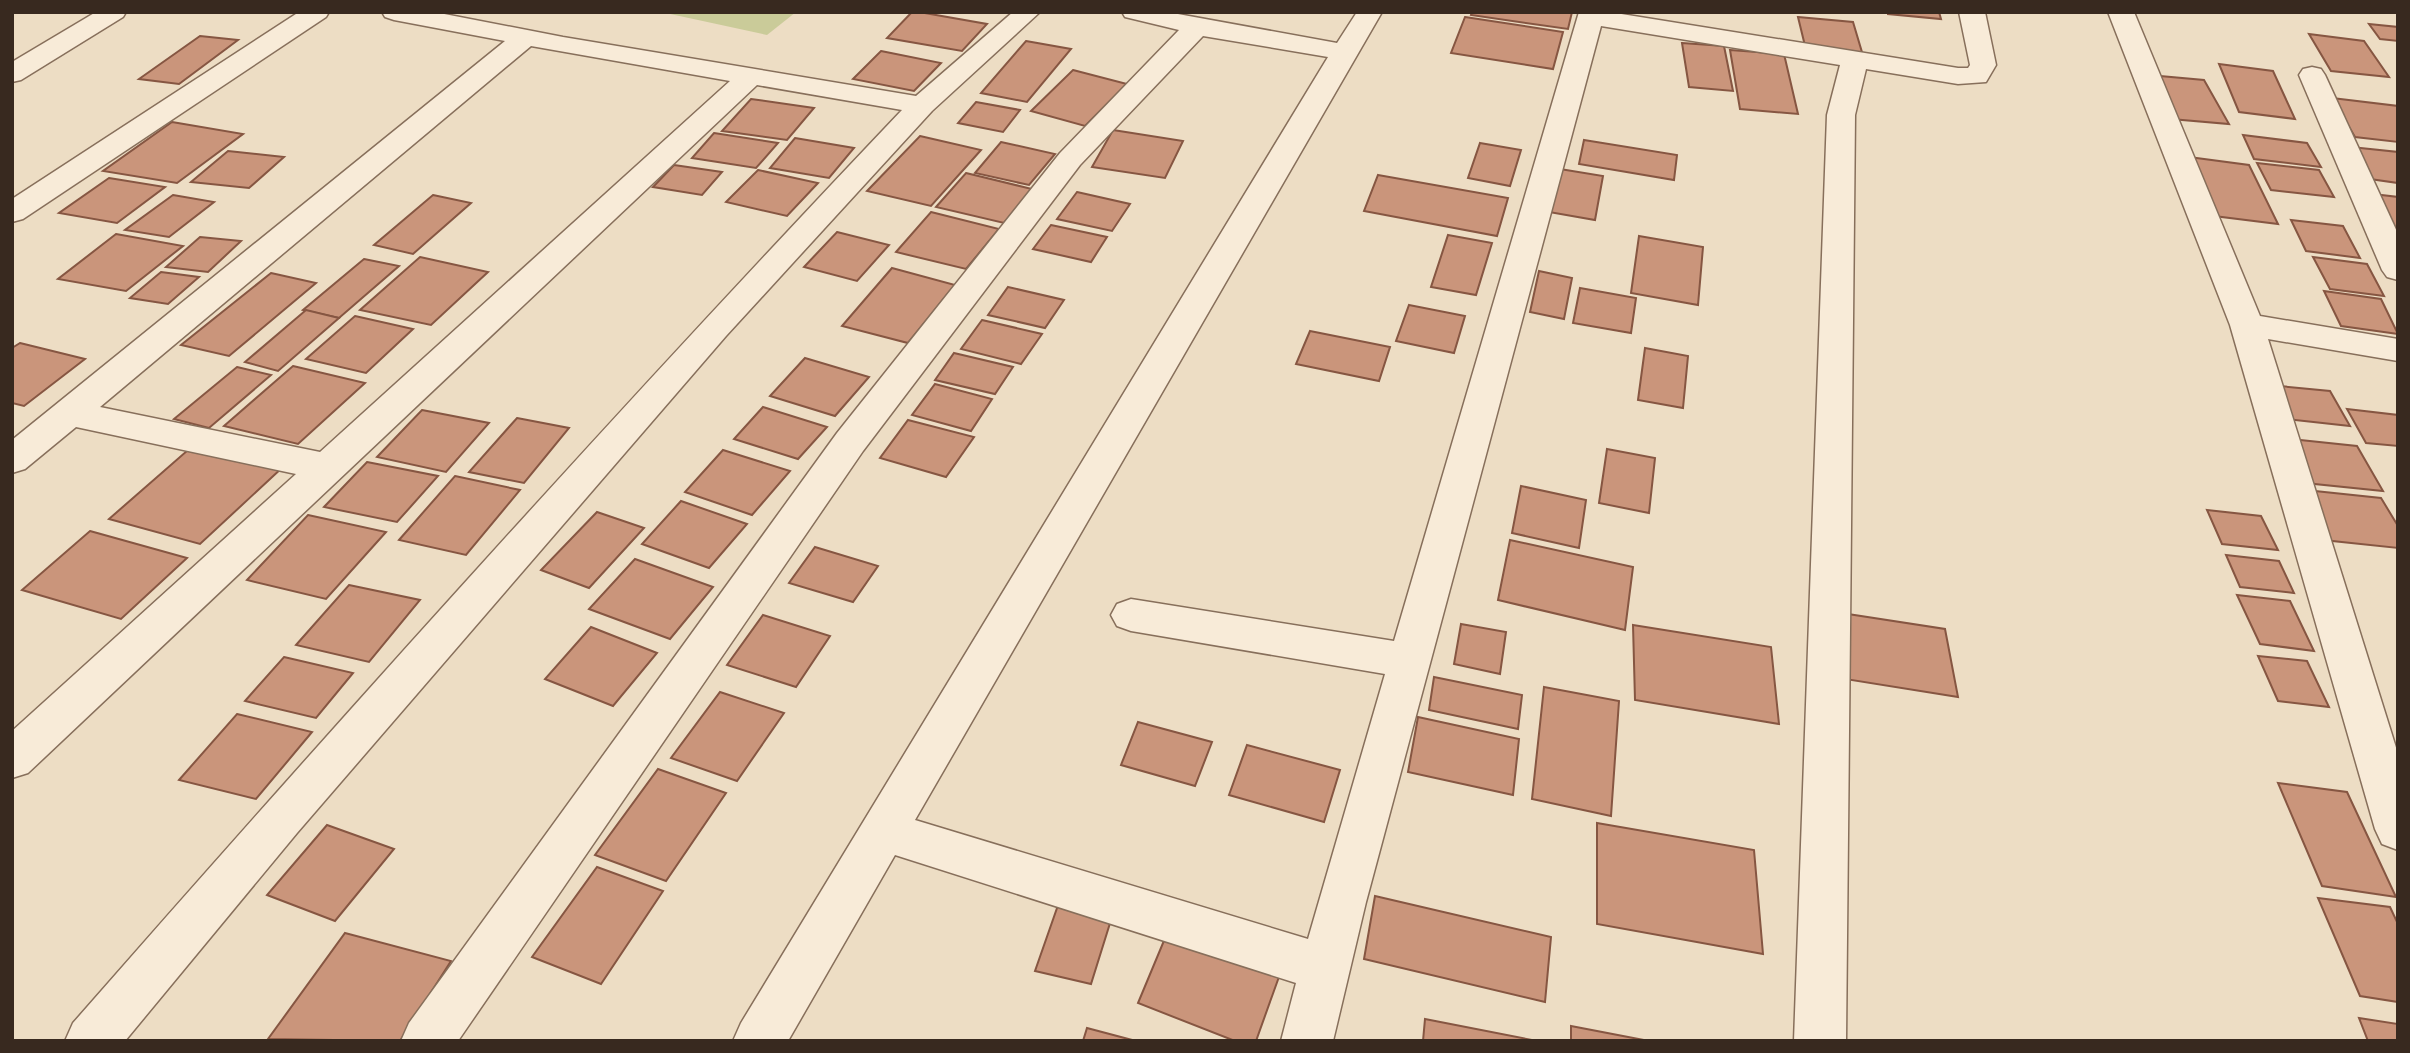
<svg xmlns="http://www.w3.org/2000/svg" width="2410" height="1053" font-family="'Times New Roman',serif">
  <rect width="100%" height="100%" fill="#edddc4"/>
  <path fill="#cacb99" d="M661 12H796L767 35Z"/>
  <g fill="#ca957b" stroke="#865642" stroke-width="2">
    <path d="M912 12H919L987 24 962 51 887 38Z"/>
    <path d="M1472 12H1572L1568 29 1471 15Z"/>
    <path d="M1888 12H1939L1941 19 1888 14Z"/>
    <path d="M1465 17 1563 32 1553 69 1451 53Z"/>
    <path d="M1798 17 1853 22 1864 59 1807 54Z"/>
    <path d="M2369 24 2398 27V41L2380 39Z"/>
    <path d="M2309 34 2364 41 2389 77 2331 71Z"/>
    <path d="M200 36 238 40 179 84 139 79Z"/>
    <path d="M1026 41 1071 49 1027 102 981 93Z"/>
    <path d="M1682 43 1724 46 1733 91 1689 87Z"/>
    <path d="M1730 50 1784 54 1798 114 1740 109Z"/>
    <path d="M881 51 941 63 914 91 853 79Z"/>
    <path d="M2219 64 2273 71 2295 119 2239 112Z"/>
    <path d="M1073 70 1127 84 1085 126 1031 111Z"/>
    <path d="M2149 75 2204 80 2229 124 2171 119Z"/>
    <path d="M2332 98 2398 106V142L2355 137Z"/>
    <path d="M751 99 814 108 787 140 722 131Z"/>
    <path d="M976 102 1020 110 1003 132 958 123Z"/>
    <path d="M172 122 243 134 177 183 103 171Z"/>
    <path d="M1113 130 1183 141 1165 178 1092 167Z"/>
    <path d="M714 133 778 143 756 168 692 158Z"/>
    <path d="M2243 135 2307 143 2321 167 2254 159Z"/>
    <path d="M920 136 981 150 931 206 867 191Z"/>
    <path d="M795 138 854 148 829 178 770 168Z"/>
    <path d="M1584 140 1677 155 1674 180 1579 164Z"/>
    <path d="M1001 142 1055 154 1029 185 975 173Z"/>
    <path d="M1480 143 1521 150 1510 186 1468 178Z"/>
    <path d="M2351 147 2398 152V183L2370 179Z"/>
    <path d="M228 151 284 157 249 188 191 182Z"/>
    <path d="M2189 157 2249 165 2278 224 2214 216Z"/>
    <path d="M2257 163 2319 170 2334 197 2271 190Z"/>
    <path d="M674 165 722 172 702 195 653 187Z"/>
    <path d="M1560 169 1603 176 1595 220 1549 212Z"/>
    <path d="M758 170 818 183 787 216 726 202Z"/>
    <path d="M966 173 1032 189 1004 223 936 207Z"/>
    <path d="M1378 175 1508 198 1497 236 1364 211Z"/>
    <path d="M109 178 165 187 117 223 59 213Z"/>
    <path d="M1077 192 1130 204 1112 231 1057 219Z"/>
    <path d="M2373 194 2398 197V236Z"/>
    <path d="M173 195 214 202 169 237 125 230Z"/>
    <path d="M433 195 471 203 413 254 374 245Z"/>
    <path d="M931 212 999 229 966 269 896 252Z"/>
    <path d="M2291 220 2343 226 2360 258 2306 251Z"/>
    <path d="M1051 225 1107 237 1091 262 1033 249Z"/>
    <path d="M837 232 889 245 857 281 804 267Z"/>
    <path d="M116 234 183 246 126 291 58 279Z"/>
    <path d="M1448 235 1492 243 1476 295 1431 287Z"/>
    <path d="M1639 236 1703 247 1698 305 1631 293Z"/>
    <path d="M200 237 241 241 208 272 166 267Z"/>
    <path d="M420 257 488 272 431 325 360 310Z"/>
    <path d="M2313 257 2367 264 2384 296 2330 289Z"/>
    <path d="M364 259 399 266 339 318 303 310Z"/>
    <path d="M892 268 955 285 908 343 842 326Z"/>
    <path d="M1539 271 1572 278 1564 319 1530 312Z"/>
    <path d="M161 272 199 277 168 304 130 298Z"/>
    <path d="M271 273 316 283 229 356 181 345Z"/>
    <path d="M1008 287 1064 300 1045 328 988 315Z"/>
    <path d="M1580 288 1636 298 1631 333 1573 323Z"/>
    <path d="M2324 291 2381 299 2398 334 2341 326Z"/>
    <path d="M1409 305 1465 316 1454 353 1396 341Z"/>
    <path d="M306 310 339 318 278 371 245 362Z"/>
    <path d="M355 316 413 329 366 373 306 359Z"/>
    <path d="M982 320 1042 334 1021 364 961 349Z"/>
    <path d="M1310 331 1390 347 1379 381 1296 364Z"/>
    <path d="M20 343 85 359 24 406 12 403V348Z"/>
    <path d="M1645 348 1688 356 1683 408 1638 400Z"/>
    <path d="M954 353 1013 367 995 394 935 380Z"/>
    <path d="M805 358 869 377 835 416 770 396Z"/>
    <path d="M293 366 365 383 298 444 224 426Z"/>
    <path d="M237 367 271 375 209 428 174 419Z"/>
    <path d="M935 384 992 399 971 431 912 415Z"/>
    <path d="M2259 384 2330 391 2350 426 2278 418Z"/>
    <path d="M763 407 827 427 798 459 734 439Z"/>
    <path d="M2347 409 2398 415V446L2366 443Z"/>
    <path d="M422 410 489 423 446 472 377 457Z"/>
    <path d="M517 418 569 428 524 483 469 472Z"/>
    <path d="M908 420 974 437 946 477 880 458Z"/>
    <path d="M2281 438 2357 446 2383 491 2305 483Z"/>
    <path d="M196 443 284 466 200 544 109 519Z"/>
    <path d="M1607 449 1655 458 1649 513 1599 503Z"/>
    <path d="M723 450 790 471 752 515 685 492Z"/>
    <path d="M367 462 438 476 397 522 324 507Z"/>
    <path d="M455 476 520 490 466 555 399 540Z"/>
    <path d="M1521 486 1586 500 1579 548 1512 533Z"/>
    <path d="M2296 489 2381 498 2398 526V548L2323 540Z"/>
    <path d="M681 501 747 524 709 568 642 544Z"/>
    <path d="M2207 510 2261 516 2278 550 2222 544Z"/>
    <path d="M597 512 644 528 589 588 541 570Z"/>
    <path d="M308 515 386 532 326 599 247 580Z"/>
    <path d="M90 531 187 558 121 619 22 590Z"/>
    <path d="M1510 540 1633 567 1625 630 1498 600Z"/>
    <path d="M815 547 878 566 853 602 789 583Z"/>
    <path d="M2226 555 2279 561 2294 593 2240 587Z"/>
    <path d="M635 559 713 587 670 639 589 609Z"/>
    <path d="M349 585 420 600 369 662 296 645Z"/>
    <path d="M2237 595 2290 601 2314 651 2260 644Z"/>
    <path d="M1835 612 1945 629 1958 697 1845 679Z"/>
    <path d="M763 615 830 636 796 687 727 665Z"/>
    <path d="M1461 624 1506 632 1500 674 1454 664Z"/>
    <path d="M1633 625 1771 647 1779 724 1635 700Z"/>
    <path d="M591 627 657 653 613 706 545 679Z"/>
    <path d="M2258 656 2307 661 2329 707 2278 701Z"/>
    <path d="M284 657 353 673 316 718 245 701Z"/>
    <path d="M1434 677 1522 695 1518 729 1429 710Z"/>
    <path d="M1544 687 1619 701 1611 816 1532 799Z"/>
    <path d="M720 692 784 713 737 781 671 758Z"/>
    <path d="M237 714 312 732 256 799 179 780Z"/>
    <path d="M1418 717 1519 739 1513 795 1408 772Z"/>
    <path d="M1138 722 1212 742 1195 786 1121 765Z"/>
    <path d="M1247 745 1340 770 1324 822 1229 795Z"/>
    <path d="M658 769 726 793 666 881 595 855Z"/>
    <path d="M2278 783 2347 792 2396 897 2322 886Z"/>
    <path d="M1597 823 1754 850 1763 954 1597 924Z"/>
    <path d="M327 825 394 849 335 921 267 895Z"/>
    <path d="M597 867 663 891 601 984 532 957Z"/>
    <path d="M1063 891 1116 904 1091 984 1035 971Z"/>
    <path d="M1375 896 1551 937 1545 1002 1364 959Z"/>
    <path d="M2318 898 2390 907 2398 924V1002L2360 996Z"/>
    <path d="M1173 919 1285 960 1256 1041H1235L1138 1003Z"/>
    <path d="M345 933 451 961 400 1041 268 1039Z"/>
    <path d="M2359 1018 2398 1024V1041H2368Z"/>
    <path d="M1425 1019 1537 1041H1423Z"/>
    <path d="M1571 1026 1649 1041H1571Z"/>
    <path d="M1087 1028 1136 1041H1083Z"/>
  </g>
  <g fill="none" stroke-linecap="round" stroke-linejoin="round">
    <defs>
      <g id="minor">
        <path d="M96 12H126L123 17 21 80 12 82V62Z"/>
        <path d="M299 12H329L326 17 23 219 12 222V199Z"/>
        <path d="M382 12H434L563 37 916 96 1013 12H1040L932 111 726 336 297 833 125 1041H65L73 1023C344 714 619 408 902 110L757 85 28 773 12 778V731L296 474 76 427 25 469 12 473V440L505 41 394 20 385 17ZM531 46 730 81 320 452 100 407Z"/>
        <path d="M1122 12H1167L1337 43 1357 12H1382L915 820 1308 939 1385 674 1131 631 1117 626 1111 615 1117 604 1131 599 1394 641 1579 12H1609L1958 68H1968L1970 65 1959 12H1985L1996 65 1986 82 1958 84 1866 69 1855 115 1846 1041H1794L1827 115 1840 65 1601 26 1366 902 1333 1041H1281L1296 983 895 855 788 1041H733L741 1023 1328 57 1203 36 1080 165 863 451 458 1041H401L409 1023 837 433 1060 153 1179 30 1125 17Z"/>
        <path d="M2108 12H2134L2260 316 2398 339V361L2268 339 2398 754V850L2382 844 2375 829 2230 325Z"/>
        <path d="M2312 67 2321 69 2325 75 2398 234V280L2387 277 2382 270 2299 75 2303 69Z"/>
      </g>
    </defs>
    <use href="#minor" stroke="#876f5b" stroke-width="3"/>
    <use href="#minor" fill="#f8ebd8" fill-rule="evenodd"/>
  </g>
  <rect width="2410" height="1053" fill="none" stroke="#38291f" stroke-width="28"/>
</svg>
